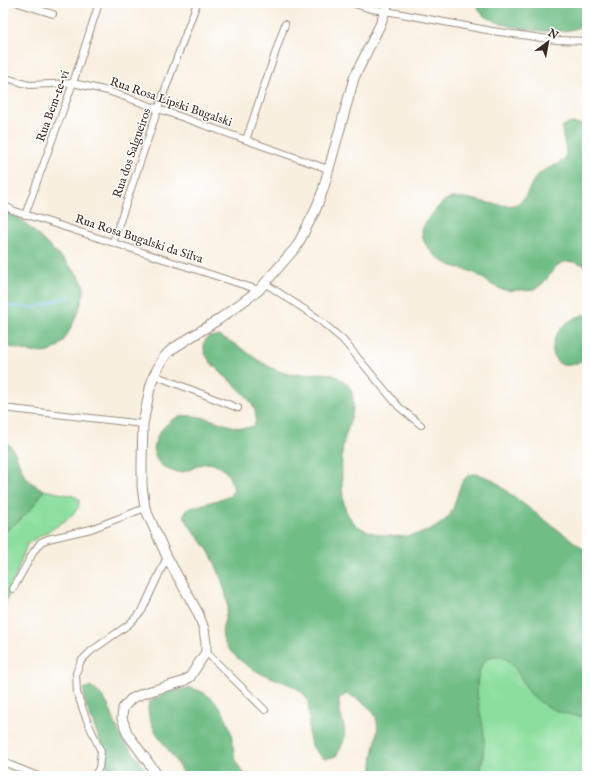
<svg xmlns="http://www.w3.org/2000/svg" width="590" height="779" font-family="'IM FELL English',serif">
  <rect width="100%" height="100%" fill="#fff"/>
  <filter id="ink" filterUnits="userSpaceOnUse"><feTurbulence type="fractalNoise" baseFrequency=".025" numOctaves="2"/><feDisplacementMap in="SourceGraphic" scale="8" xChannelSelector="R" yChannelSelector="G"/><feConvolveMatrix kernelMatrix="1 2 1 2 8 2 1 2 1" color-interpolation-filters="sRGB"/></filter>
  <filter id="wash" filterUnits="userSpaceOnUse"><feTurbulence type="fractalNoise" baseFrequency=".012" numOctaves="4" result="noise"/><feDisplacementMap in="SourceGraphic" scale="16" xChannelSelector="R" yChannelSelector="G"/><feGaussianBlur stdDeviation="0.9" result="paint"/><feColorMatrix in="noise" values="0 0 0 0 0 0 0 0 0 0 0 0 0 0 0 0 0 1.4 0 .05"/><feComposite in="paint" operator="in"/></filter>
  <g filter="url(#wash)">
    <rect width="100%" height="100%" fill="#f8efdf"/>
    <!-- green -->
    <g fill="#8bde9e" stroke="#63845e">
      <path d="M44 490 73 496 79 499C79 501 79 504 79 505 75 519 39 536 27 544L3 610V532C23 519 31 511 44 490Z"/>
      <path d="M499 655C502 657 507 659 510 662 521 672 523 688 535 698 547 708 566 712 581 717L587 715V776H479C480 770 482 764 483 758 484 734 468 678 485 660 489 656 494 656 499 655Z"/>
    </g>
    <!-- forest -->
    <g fill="#70bd85" stroke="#567452">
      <path d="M477 3H587V22C582 26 576 29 570 30 551 35 497 27 482 14 479 11 478 7 477 3Z"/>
      <path d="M571 123 587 125V266C548 250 556 282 532 290 529 291 523 290 520 290 515 290 509 291 505 290 492 288 484 277 473 272 466 269 460 269 453 266 441 262 429 252 424 241 422 236 421 230 424 226 426 220 438 207 443 202 457 189 493 209 514 205 527 202 529 183 538 175 545 168 556 166 564 160 569 149 561 137 562 126Z"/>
      <path d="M3 204 22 220 74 270C78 275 83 281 84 288 85 300 68 338 59 346 57 348 51 351 48 352 36 355 15 348 3 345Z"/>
      <path d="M587 314V357C545 388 538 324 587 314Z"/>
      <path d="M219 336C242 345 260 366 284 373 305 379 325 365 345 382 349 386 353 392 353 398 355 414 346 430 343 445 341 458 341 496 345 508 347 515 353 523 359 527 386 542 428 540 449 516 457 506 458 474 474 474 480 474 486 477 491 479 502 486 511 496 522 503 544 520 566 535 587 552V715C572 719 545 708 534 697 522 686 515 656 496 656 486 656 483 662 480 670 472 686 482 716 484 734 485 748 481 762 479 776H372C369 738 398 716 347 694L339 698C338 724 354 729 336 756L325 759C308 748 308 736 309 717 309 711 309 704 307 699 299 683 270 679 256 671 247 666 235 657 228 648 214 630 231 617 227 599 223 582 217 565 208 550 200 538 190 530 184 515L186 510C201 504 216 501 230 496L234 489C230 479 227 469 216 465 199 458 190 475 176 472 149 466 149 441 166 425 187 403 219 426 242 428 245 428 250 427 254 426 267 398 214 376 205 353 204 350 204 347 203 344L208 337Z"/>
      <path d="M3 439C19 452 15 459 24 474 28 482 37 486 44 490 31 511 23 519 3 532Z"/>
      <path d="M91 686 103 697 109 707 119 733 150 776H108C109 755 90 720 84 698V689Z"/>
      <path d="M190 688C212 692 226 711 231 733 233 743 233 753 237 763 239 768 243 772 246 776H184C180 768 176 761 171 754 161 739 144 721 149 702 162 694 175 690 190 688Z"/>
    </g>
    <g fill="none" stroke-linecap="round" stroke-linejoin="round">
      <!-- stream -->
      <path stroke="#7cbef1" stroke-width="2" d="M3 305 35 308 70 296"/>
    </g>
  </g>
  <g filter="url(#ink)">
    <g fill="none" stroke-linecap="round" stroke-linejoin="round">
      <!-- street casing -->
      <g stroke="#9a8c7e" stroke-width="8">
        <g id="street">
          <path d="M18 3 53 14"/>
          <path d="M351 3 371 9 386 11 492 31 556 40 587 41"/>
          <path d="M3 77 29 85 73 83 108 91 328 169"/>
          <path d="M246 140 285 24"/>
          <path d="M3 204 12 210 259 290"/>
          <path d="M25 215 73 83 99 3"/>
          <path d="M113 242 158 109 197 3"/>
          <path d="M266 284 316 317 343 340 399 407 421 425"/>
          <path d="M154 375 238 408"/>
          <path d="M3 408 143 424"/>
          <path d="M13 589 34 551 41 542 48 539 91 529 145 508"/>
          <path d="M206 652 265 710"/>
          <path d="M3 762 38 776"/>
          <path d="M94 776 99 768 101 752 86 718 77 693 76 673 81 661 91 651 128 625 142 611 167 557"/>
        </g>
      </g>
      <!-- secondary casing -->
      <g stroke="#9a8c7e" stroke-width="11">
        <path id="secondary" d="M158 776 127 733 122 718 123 708 131 699 144 693 182 682 190 677 206 652V643L204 629 198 613 167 557 145 508 142 486V461L143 424 150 388 154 375 164 357 172 349 218 320 259 290 297 246 315 211 323 190 354 78 380 25 388 3"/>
      </g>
      <!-- street -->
      <use href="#street" stroke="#fff" stroke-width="6"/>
      <!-- secondary -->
      <use href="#secondary" stroke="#fff" stroke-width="9"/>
    </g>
  </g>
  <g text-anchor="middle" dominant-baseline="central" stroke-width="3" stroke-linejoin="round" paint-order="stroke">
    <!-- street labels -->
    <g font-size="12" fill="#3b2a1e" stroke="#fff">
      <text transform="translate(171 102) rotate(19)">Rua Rosa Lipski Bugalski</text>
      <text transform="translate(53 106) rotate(-70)">Rua Bem-te-vi</text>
      <text transform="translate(132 153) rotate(-71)">Rua dos Salgueiros</text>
      <text transform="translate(139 239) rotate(18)">Rua Rosa Bugalski da Silva</text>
    </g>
  </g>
  <!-- margin -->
  <rect width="590" height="779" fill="none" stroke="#fff" stroke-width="16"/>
  <!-- north arrow -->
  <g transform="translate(548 42) rotate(32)" stroke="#ffffff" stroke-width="3" paint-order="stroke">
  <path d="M0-3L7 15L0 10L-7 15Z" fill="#3b2a1e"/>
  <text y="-6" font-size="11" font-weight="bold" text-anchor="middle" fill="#3b2a1e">N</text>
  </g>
</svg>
